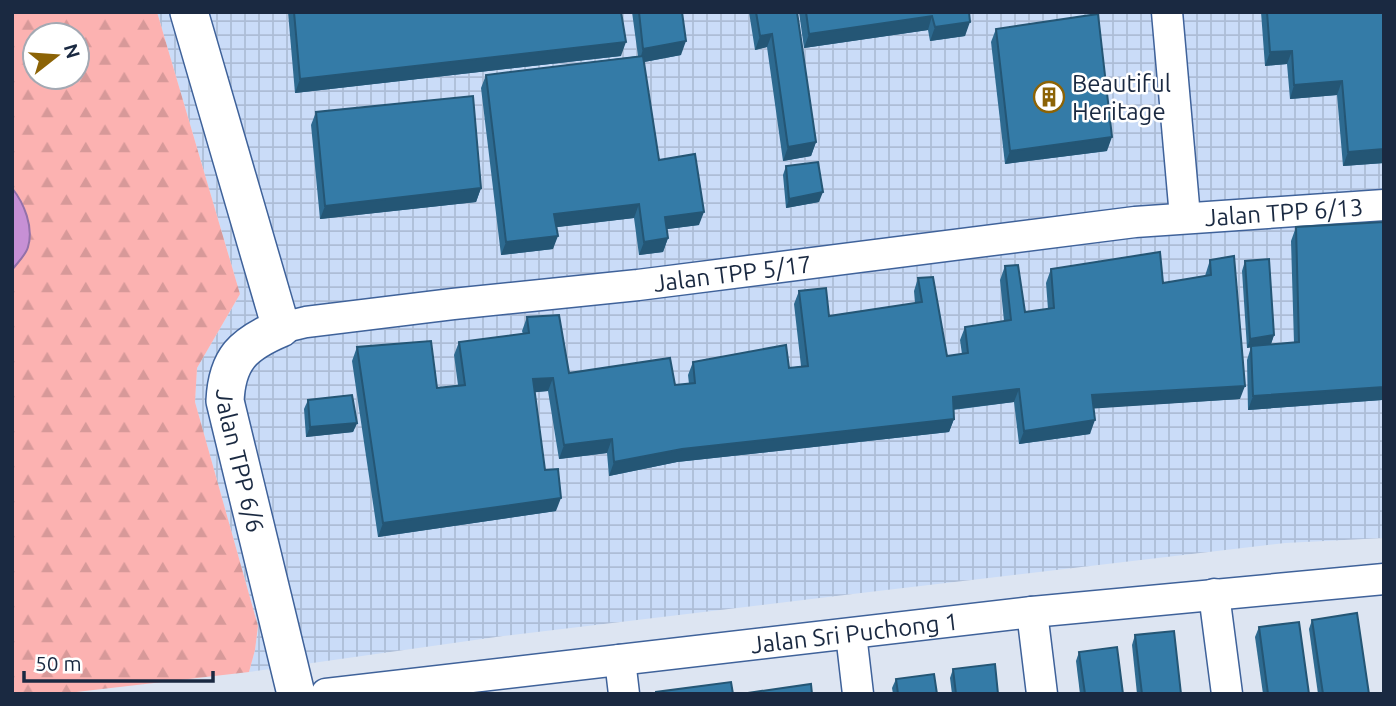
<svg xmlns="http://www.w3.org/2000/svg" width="1396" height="706" font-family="Ubuntu,sans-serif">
  <defs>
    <pattern id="industrial-grid" width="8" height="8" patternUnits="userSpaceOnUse" patternTransform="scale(1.75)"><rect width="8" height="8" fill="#cadcf8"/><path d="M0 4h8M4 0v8" fill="none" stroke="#adbdd6"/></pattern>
    <pattern id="forest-firs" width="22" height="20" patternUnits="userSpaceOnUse" patternTransform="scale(1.75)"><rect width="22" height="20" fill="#fcb2b1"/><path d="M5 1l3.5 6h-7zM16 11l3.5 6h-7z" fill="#d79999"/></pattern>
  </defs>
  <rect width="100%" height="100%" fill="#dde5f2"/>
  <!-- industrial -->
  <path fill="url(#industrial-grid)" d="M157 12H1384V538L1285 543 861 593 503 636 249 672 255 650 258 626 195 402 197 368 240 294Z"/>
  <!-- forest -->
  <path fill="url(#forest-firs)" fill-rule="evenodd" d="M12 12H157L240 294 197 368 195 402 258 626 255 650 249 672 59 694H12V270C17 263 26 255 28 246 34 227 24 203 12 188ZM35 35H77V77H35Z"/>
  <!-- water -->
  <path fill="#c790d5" stroke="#9371a9" stroke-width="2" d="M12 188C24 203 34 227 28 247 26 255 17 263 12 270Z"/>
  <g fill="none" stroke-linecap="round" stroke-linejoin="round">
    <!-- minor casing -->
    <g stroke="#3f629a" stroke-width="33">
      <g id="minor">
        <path d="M1167 12 1185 217"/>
        <path id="s1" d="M281 328 306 322 453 304 638 285 1135 222 1384 205"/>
        <path d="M1214 594 1227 694"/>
        <path d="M1032 612 1042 694"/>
        <path d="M851 634 858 694"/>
        <path d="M620 660 624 694"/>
        <path id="s2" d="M326 694 1032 612 1384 579"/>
      </g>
    </g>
    <!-- tertiary casing -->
    <g stroke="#3f629a" stroke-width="40">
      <g id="tertiary">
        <path id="s3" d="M189 12 281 328C243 344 227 359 225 401L296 694"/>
      </g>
    </g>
    <!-- minor -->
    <use href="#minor" stroke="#fff" stroke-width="30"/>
    <!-- tertiary -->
    <use href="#tertiary" stroke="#fff" stroke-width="37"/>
  </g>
  <!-- wall -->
  <g fill="#2d6a90">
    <path d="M288 12H621V56L295 93Z"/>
    <path d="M632 12H682L681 55 644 62 659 160 699 225 667 229 668 238 663 252 639 255 634 218 556 227 553 249 501 255 481 88 486 75 638 56Z"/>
    <path d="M749 12H797L816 142 811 156 783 161 767 47 755 50Z"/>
    <path d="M799 12H969L965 36 930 41 928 30 804 48Z"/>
    <path d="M1261 12H1384V163L1343 166 1337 95 1290 99 1287 64 1265 66Z"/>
    <path d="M996 29 1107 151 1005 164 991 42Z"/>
    <path d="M316 112 481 188 476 202 320 219 311 125Z"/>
    <path d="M786 166 819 202 786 208 783 175Z"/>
    <path d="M1296 227 1382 400 1248 410 1247 360 1251 347 1247 348 1242 271 1245 261 1274 335 1271 344 1294 343 1291 241Z"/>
    <path d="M1210 260 1240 399 1093 408 1090 434 1019 444 1014 402 953 410 954 419 949 432 677 462 609 476 607 453 559 459 548 391 534 392 545 470 556 511 378 537 352 361 357 347 437 388 458 385 454 355 459 342 523 334 522 331 527 317 569 373 675 385 689 384 688 375 693 362 789 368 801 366 794 304 799 291 829 316 915 303 914 291 918 278 947 356 962 354 960 340 965 327 1004 321 1000 280 1005 266 1025 312 1048 309 1046 283 1051 269 1163 283 1205 276Z"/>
    <path d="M308 400 357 423 353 432 306 437 304 409Z"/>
    <path d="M1312 620 1369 694H1318L1309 629Z"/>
    <path d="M1259 627 1309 694H1263L1255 637Z"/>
    <path d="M1135 635 1181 694H1137L1132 645Z"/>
    <path d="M1079 652 1123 694H1080L1076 661Z"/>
    <path d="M953 669 998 694H952L950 678Z"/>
    <path d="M896 679 937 694H893L892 688Z"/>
  </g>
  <!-- shaded-wall -->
  <g fill="#245675">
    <path d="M932 16 928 30 804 48 809 34Z"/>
    <path d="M970 22 965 36 930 41 935 27Z"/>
    <path d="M772 34 767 47 755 50 760 36Z"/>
    <path d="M686 41 681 55 639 63 643 49Z"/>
    <path d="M626 42 621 56 295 93 300 79Z"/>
    <path d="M1292 51 1287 64 1265 66 1270 52Z"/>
    <path d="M1342 81 1337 95 1290 99 1294 85Z"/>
    <path d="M1112 137 1107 151 1005 164 1010 151Z"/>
    <path d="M816 142 811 156 783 161 788 147Z"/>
    <path d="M1384 149V163L1343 166 1348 152Z"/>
    <path d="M481 188 476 202 320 219 325 206Z"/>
    <path d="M823 192 819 202 786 208 789 199Z"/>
    <path d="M639 204 634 218 550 228 554 214Z"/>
    <path d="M704 212 699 225 660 230 665 217Z"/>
    <path d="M558 236 553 249 501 255 506 242Z"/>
    <path d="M668 238 663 252 639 255 644 242Z"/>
    <path d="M1274 335 1271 344 1247 348 1250 339Z"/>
    <path d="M553 378 548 391 528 393 533 379Z"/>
    <path d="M1245 386 1240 399 1087 409 1092 395Z"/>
    <path d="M1384 387V395L1382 400 1248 410 1253 396Z"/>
    <path d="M1019 389 1014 402 948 410 953 397Z"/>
    <path d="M954 419 949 432 677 462 609 476 614 462 682 449Z"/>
    <path d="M1095 420 1090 434 1019 444 1024 431Z"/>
    <path d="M357 423 353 432 306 437 310 427Z"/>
    <path d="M612 439 607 453 559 459 564 445Z"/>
    <path d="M561 498 556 511 378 537 383 523Z"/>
  </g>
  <!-- building -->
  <g fill="#347ba7" stroke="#245675" stroke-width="2">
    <path d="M294 12H621L626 42 300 79Z"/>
    <path d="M639 12H682L686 41 643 49Z"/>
    <path d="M756 12H797L816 142 788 147 772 34 760 36Z"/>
    <path d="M806 12H969L970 22 935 27 932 16 809 34Z"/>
    <path d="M1267 12H1384V149L1348 152 1342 81 1294 85 1292 51 1270 52Z"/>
    <path d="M1098 14 1112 137 1010 151 996 29Z"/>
    <path d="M643 56 659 160 695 154 704 212 665 217 668 238 644 242 639 204 554 214 558 236 506 242 486 75Z"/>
    <path d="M473 96 481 188 325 206 316 112Z"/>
    <path d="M818 162 823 192 789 199 786 166Z"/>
    <path d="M1384 222V387L1253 396 1251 346 1299 342 1296 227Z"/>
    <path d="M1160 252 1163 283 1211 275 1210 260 1234 256 1245 386 1092 395 1095 420 1024 431 1019 389 953 397 954 419 682 449 614 462 612 439 564 445 553 378 533 379 545 470 558 469 561 498 383 523 357 347 431 341 437 388 465 385 459 342 529 333 527 317 559 315 569 373 670 358 675 385 695 383 693 362 786 345 789 368 808 366 799 291 826 288 829 316 922 302 918 278 933 277 947 356 968 353 965 327 1011 320 1005 266 1018 265 1025 312 1054 308 1051 269Z"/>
    <path d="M1269 259 1274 335 1250 339 1245 261Z"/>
    <path d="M352 395 357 423 310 427 308 400Z"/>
    <path d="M1357 613 1369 694H1323L1312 620Z"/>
    <path d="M1299 622 1309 694H1268L1259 627Z"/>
    <path d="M1174 631 1181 694H1142L1135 635Z"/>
    <path d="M1117 647 1123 694H1085L1079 652Z"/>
    <path d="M995 664 998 694H956L953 669Z"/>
    <path d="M934 674 937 694H898L896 679Z"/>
    <path d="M731 682 733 694H656V692Z"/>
    <path d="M811 684 812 694H747V693Z"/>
  </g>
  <!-- icons -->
  <defs>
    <g id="building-ring" transform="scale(1.575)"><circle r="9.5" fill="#fff" stroke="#8c6306" stroke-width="1.5"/><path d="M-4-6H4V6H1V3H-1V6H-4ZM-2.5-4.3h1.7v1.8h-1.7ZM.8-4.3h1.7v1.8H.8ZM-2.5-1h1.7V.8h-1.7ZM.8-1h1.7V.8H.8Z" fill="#8c6306"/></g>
  </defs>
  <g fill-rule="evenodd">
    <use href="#building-ring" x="1049" y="97"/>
  </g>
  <g text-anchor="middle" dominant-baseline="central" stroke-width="5" stroke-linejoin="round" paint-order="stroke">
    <!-- poi labels -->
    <g font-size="24" fill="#1a2941" stroke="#fff" text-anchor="start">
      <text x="1072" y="83">Beautiful<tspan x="1072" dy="28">Heritage</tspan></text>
    </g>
    <!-- street labels -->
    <g font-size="24" fill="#1a2941" stroke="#fff">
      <text stroke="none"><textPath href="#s1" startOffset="1010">Jalan TPP 6/13</textPath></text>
      <text stroke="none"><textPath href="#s1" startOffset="455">Jalan TPP 5/17</textPath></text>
      <text stroke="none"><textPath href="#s3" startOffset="490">Jalan TPP 6/6</textPath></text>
      <text stroke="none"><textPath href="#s2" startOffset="532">Jalan Sri Puchong 1</textPath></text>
    </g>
  </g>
  <!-- border -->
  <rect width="1396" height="706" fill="none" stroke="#1a2941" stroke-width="28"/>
  <!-- north arrow -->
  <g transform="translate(56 56) rotate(73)"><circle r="33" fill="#ffffff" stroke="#a3a9b3" stroke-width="2"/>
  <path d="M0-5L12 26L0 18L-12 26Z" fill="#8c6306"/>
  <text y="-10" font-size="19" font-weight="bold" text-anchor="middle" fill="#1a2941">N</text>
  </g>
  <!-- scale -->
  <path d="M24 671v10h189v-10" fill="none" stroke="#1a2941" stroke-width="3.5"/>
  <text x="35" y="671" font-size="21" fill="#1a2941" stroke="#ffffff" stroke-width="5" paint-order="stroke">50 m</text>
</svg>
